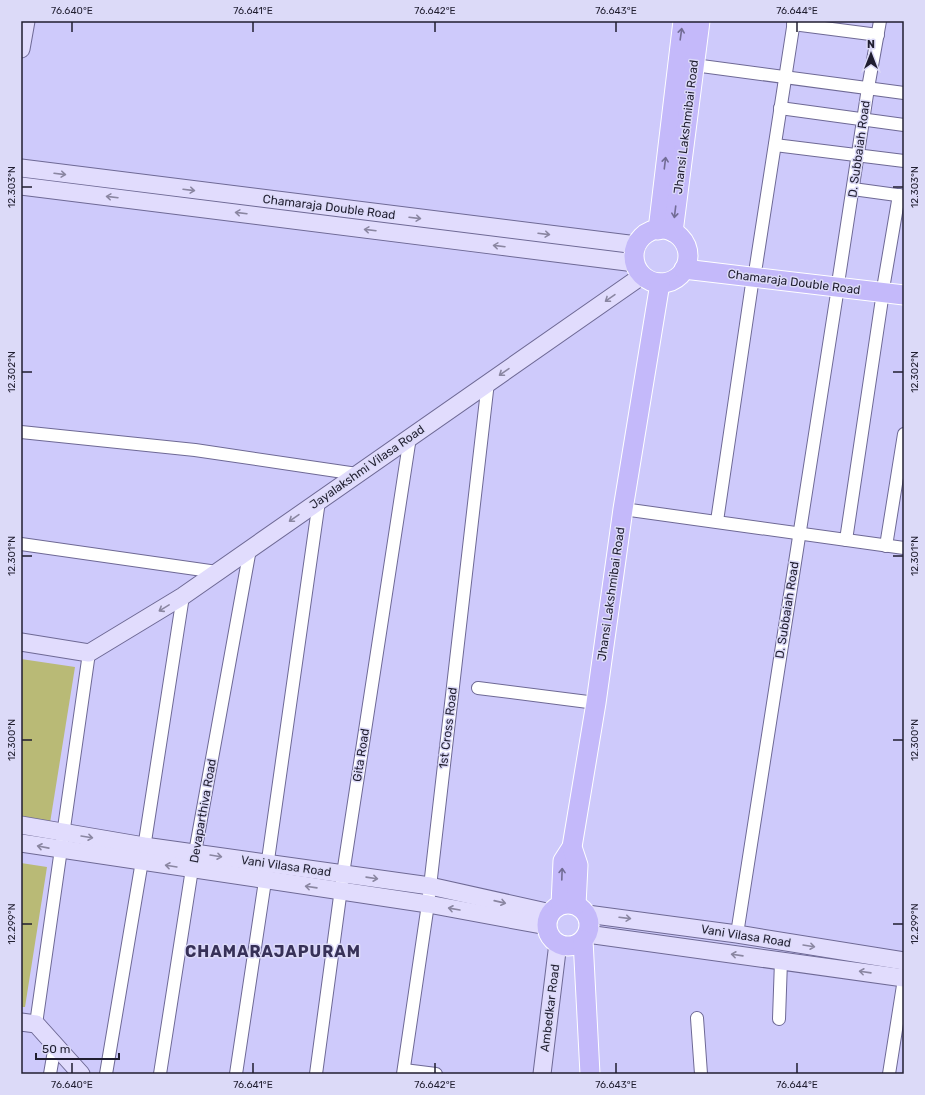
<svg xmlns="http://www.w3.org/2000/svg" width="925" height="1095" font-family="Rubik,sans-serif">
  <rect width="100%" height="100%" fill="#cecafb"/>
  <!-- green -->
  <g fill="#b9ba76">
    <path d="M21 659 75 667 50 823 21 819Z"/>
    <path d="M21 863 47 867 25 1007H21Z"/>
  </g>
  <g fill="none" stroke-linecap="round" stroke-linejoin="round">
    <!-- street casing -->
    <g stroke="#6e6995" stroke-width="14">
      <g id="street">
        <path d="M793 24 878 35"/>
        <path d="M694 65 904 93"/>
        <path d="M780 108 904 125"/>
        <path d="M775 145 904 161"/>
        <path d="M853 189 904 196"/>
        <path d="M756 266 794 21"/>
        <path d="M839 277 868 88 880 21"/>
        <path d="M884 283 899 195"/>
        <path d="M21 432 195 450 357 474"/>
        <path d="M623 509 904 548"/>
        <path d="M717 521 753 277"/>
        <path d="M846 540 883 292"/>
        <path d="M21 544 217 572"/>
        <path d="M886 546 904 434"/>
        <path d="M478 688 596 703"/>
        <path d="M737 934 838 287"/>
        <path d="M697 1018 701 1074"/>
        <path d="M779 1019 781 961"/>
        <path d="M36 1024 89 653"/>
        <path d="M404 1070 436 1074"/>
        <path d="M50 1074 55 1045"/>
        <path d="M106 1074 142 861 183 596"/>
        <path d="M160 1074 192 869 250 549"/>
        <path d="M236 1074 265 881 319 501"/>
        <path d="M316 1074 343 874 410 437"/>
        <path d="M403 1074 428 904 488 382"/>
        <path d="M889 1074 904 979"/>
      </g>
    </g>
    <!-- secondary casing -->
    <g stroke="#6e6995" stroke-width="19">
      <g id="secondary">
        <path d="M21 49 26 21"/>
        <path d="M21 168 637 245"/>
        <path d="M21 186 635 263"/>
        <path d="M21 642 89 653 183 596 643 275"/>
        <path d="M21 825 144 846 430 886 551 913"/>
        <path d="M21 843 428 904 547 926"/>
        <path d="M587 914 737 934 904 961"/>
        <path d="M587 934 904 978"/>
        <path d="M21 1022 36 1024 81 1074"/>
        <path d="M542 1074 558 943"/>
      </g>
    </g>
    <!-- primary casing -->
    <g stroke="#fff" stroke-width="21">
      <g id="primary">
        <circle cx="661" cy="256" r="27"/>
        <path d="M658 230 683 21"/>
        <path d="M673 232 700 21"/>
        <path d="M684 269 904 295"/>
        <circle cx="568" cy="925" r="21"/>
        <path d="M561 905 563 861 572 847"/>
        <path d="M576 905 578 865 572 847 596 703 623 509 660 283"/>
        <path d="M583 940 590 1074"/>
      </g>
    </g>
    <!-- street -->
    <use href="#street" stroke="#fff" stroke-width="12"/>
    <!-- secondary -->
    <use href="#secondary" stroke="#e1dcfd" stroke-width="17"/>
    <!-- primary -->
    <use href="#primary" stroke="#c4b9fa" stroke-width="19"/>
  </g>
  <!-- one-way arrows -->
  <defs><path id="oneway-shaft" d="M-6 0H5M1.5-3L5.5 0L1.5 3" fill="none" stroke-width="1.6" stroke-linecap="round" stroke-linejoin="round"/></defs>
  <g stroke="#726c95">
    <use href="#oneway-shaft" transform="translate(681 34) rotate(-82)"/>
    <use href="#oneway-shaft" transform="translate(665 163) rotate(-83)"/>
    <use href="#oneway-shaft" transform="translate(675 212) rotate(97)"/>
    <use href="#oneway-shaft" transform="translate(562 874) rotate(-88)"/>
  </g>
  <g stroke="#8a86a1">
    <use href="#oneway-shaft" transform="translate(60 174) rotate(7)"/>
    <use href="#oneway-shaft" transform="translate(189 190) rotate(7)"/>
    <use href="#oneway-shaft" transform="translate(112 197) rotate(-173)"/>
    <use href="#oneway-shaft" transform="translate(241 213) rotate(-173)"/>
    <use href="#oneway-shaft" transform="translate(415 218) rotate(7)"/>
    <use href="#oneway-shaft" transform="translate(370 230) rotate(-173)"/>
    <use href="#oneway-shaft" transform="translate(544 234) rotate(7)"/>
    <use href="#oneway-shaft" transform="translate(499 246) rotate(-173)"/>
    <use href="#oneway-shaft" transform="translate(610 298) rotate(145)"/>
    <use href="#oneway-shaft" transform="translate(504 372) rotate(145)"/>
    <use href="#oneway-shaft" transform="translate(294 518) rotate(145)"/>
    <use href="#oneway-shaft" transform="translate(164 608) rotate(149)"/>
    <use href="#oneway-shaft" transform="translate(87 837) rotate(9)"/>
    <use href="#oneway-shaft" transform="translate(43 847) rotate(-169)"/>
    <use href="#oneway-shaft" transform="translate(216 856) rotate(9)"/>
    <use href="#oneway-shaft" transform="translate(171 866) rotate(-171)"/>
    <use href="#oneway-shaft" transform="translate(372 878) rotate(8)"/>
    <use href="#oneway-shaft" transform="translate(311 887) rotate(-172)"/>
    <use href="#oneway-shaft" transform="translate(500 902) rotate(13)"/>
    <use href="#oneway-shaft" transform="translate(454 909) rotate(-170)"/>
    <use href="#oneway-shaft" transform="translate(625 918) rotate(7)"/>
    <use href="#oneway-shaft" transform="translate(809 946) rotate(9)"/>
    <use href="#oneway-shaft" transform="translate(737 955) rotate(-172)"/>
    <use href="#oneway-shaft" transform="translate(865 972) rotate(-172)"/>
  </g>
  <!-- ticks -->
  <path fill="none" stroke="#201e30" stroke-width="1.5" d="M72 22V32M253 22V32M435 22V32M616 22V32M797 22V32M22 187H32M893 187H903M22 372H32M893 372H903M22 556H32M893 556H903M22 740H32M893 740H903M22 924H32M893 924H903M72 1063V1073M253 1063V1073M435 1063V1073M616 1063V1073M797 1063V1073"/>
  <g text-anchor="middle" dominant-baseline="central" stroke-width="3" stroke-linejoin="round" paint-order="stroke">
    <!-- street labels -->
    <g font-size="12" fill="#201e30" stroke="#dcdaf8">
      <text transform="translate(686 127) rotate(-83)">Jhansi Lakshmibai Road</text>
      <text transform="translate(859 149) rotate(-82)">D. Subbaiah Road</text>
      <text transform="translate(329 207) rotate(7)">Chamaraja Double Road</text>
      <text transform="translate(794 282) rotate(7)">Chamaraja Double Road</text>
      <text transform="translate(367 467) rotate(-35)">Jayalakshmi Vilasa Road</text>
      <text transform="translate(611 594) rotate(-82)">Jhansi Lakshmibai Road</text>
      <text transform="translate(787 610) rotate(-81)">D. Subbaiah Road</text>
      <text transform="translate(448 728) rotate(-83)">1st Cross Road</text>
      <text transform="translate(361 755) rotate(-81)">Gita Road</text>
      <text transform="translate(203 811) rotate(-80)">Devaparthiva Road</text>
      <text transform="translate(286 866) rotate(8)">Vani Vilasa Road</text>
      <text transform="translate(746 936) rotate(9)">Vani Vilasa Road</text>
      <text transform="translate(550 1008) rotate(-83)">Ambedkar Road</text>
    </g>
    <!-- district labels -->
    <g font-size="16" font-weight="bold" letter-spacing="1" fill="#373158" stroke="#dcdaf8">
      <text x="273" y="951">CHAMARAJAPURAM</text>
    </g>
  </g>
  <!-- border -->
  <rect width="925" height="1095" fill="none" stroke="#dcdaf8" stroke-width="44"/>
  <!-- north arrow -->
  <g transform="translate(871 54)" stroke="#dcdaf8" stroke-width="3" paint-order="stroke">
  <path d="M0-3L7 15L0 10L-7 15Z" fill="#201e30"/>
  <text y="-6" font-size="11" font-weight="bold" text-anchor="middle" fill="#201e30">N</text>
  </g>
  <!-- scale -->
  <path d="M36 1053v6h83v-6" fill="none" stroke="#201e30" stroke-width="2"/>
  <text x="42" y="1053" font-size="12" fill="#201e30" stroke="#dcdaf8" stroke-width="3" paint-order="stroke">50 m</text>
  <rect x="22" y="22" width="881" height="1051" fill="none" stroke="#201e30" stroke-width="1.5"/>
  <g font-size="10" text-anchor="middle" fill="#201e30">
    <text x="72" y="14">76.640°E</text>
    <text x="253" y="14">76.641°E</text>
    <text x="435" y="14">76.642°E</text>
    <text x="616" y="14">76.643°E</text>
    <text x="797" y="14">76.644°E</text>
    <text transform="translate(11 187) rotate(-90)" y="4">12.303°N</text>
    <text transform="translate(914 187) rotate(-90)" y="4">12.303°N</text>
    <text transform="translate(11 372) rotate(-90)" y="4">12.302°N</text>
    <text transform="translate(914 372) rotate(-90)" y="4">12.302°N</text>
    <text transform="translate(11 556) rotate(-90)" y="4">12.301°N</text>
    <text transform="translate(914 556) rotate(-90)" y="4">12.301°N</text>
    <text transform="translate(11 740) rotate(-90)" y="4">12.300°N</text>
    <text transform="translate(914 740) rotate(-90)" y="4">12.300°N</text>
    <text transform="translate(11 924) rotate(-90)" y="4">12.299°N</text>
    <text transform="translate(914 924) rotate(-90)" y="4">12.299°N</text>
    <text x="72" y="1088">76.640°E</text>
    <text x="253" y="1088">76.641°E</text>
    <text x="435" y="1088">76.642°E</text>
    <text x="616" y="1088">76.643°E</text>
    <text x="797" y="1088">76.644°E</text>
  </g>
</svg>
